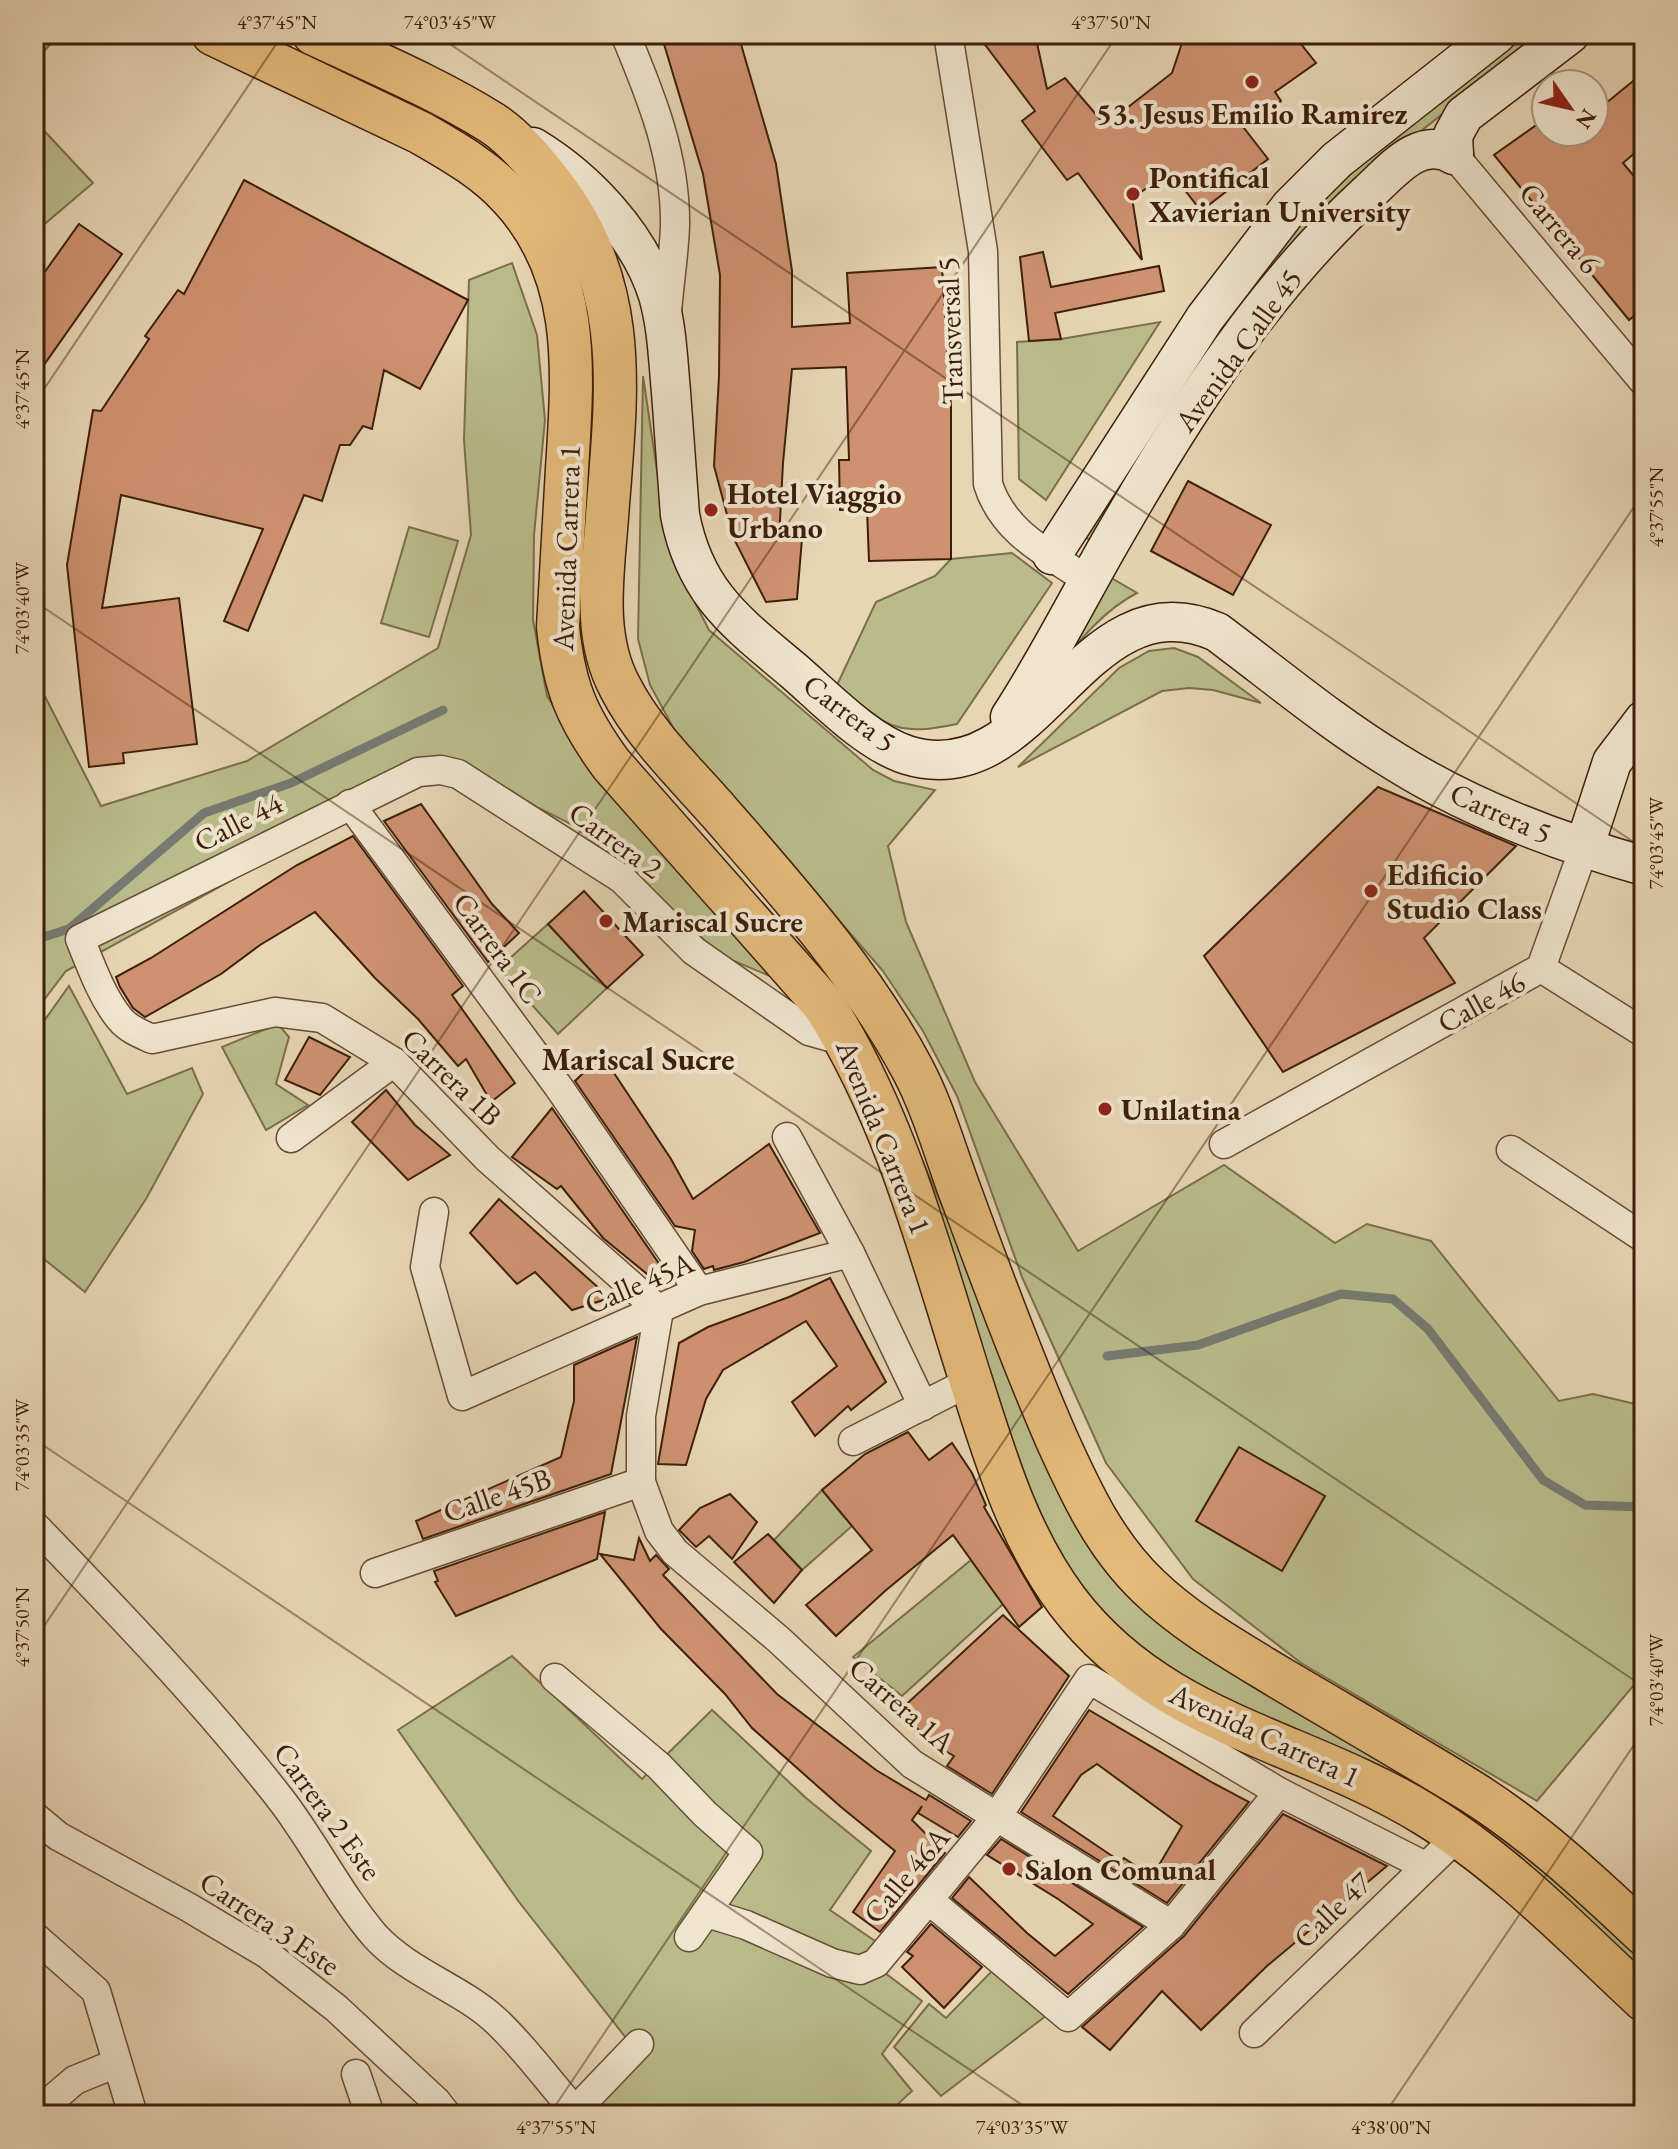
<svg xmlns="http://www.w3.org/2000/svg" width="1678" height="2149" font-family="'EB Garamond',serif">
  <rect width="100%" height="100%" fill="#e7d5b4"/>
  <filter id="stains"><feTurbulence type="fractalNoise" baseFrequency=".0025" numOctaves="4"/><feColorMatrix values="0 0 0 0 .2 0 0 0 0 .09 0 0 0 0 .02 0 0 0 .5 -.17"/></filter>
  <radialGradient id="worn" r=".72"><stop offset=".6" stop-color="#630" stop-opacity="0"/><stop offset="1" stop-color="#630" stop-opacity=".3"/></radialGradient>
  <!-- green -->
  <g fill="#b9bc8a" stroke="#7b6e4a" stroke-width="2">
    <path d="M34 34H59L34 63Z"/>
    <path d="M1525 34H1544L1379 164 1093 542 1083 536 1200 351 1304 217 1371 155Z"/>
    <path d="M34 120 93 183 34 233Z"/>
    <path d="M512 263 537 335 545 420 534 535 533 620 547 696 605 787 770 976 724 957 676 916 628 869 571 824 447 762 66 971 34 1013V675L101 806 247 761 438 648 471 535 464 440 469 280Z"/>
    <path d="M1160 322 1046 500 1019 479 1017 342 1061 339Z"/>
    <path d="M643 376 665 525 686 585 709 630 873 770 894 781 935 790 888 846 906 922 975 1082 1078 1251 1224 1165 1335 1243 1367 1224 1431 1241 1559 1401 1593 1394 1644 1406V1673L1537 1801 1301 1663 1193 1579 1106 1463 1022 1277 957 1096 923 1031 883 971 676 733 650 685 638 639Z"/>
    <path d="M409 527 458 541 429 637 381 623Z"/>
    <path d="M1012 553 1052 583 957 724C891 738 886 724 837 685L876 602 935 576 951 559Z"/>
    <path d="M1108 576 1137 593C1098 613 1071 652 1044 684Z"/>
    <path d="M1174 648 1198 657 1261 703 1213 690 1189 688 1162 691 1018 767 1119 668 1149 651Z"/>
    <path d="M548 924 607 988 558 1034 499 968Z"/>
    <path d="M69 986 127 1094 192 1068 203 1094 146 1199 85 1292 34 1251V1035Z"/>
    <path d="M278 1024 289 1037 276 1084 308 1105 266 1130 222 1047Z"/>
    <path d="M914 1141 1005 1352 1083 1520 1447 1786 1644 1949V1975L1115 1636 1070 1583 1021 1484Z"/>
    <path d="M822 1490 852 1526 802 1570 774 1540Z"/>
    <path d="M971 1560 1003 1604 902 1696 853 1657Z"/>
    <path d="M512 1656 642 1779 712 1710 806 1798 871 1851 830 1910 875 1941 864 1957 922 2001 882 2054 912 2091 886 2115H584L641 2057 519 1902 398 1730Z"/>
    <path d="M992 1971 1047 2015 941 2096 894 2047 929 2004 946 2018Z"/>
  </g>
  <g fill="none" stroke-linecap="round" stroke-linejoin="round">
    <!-- stream -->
    <g stroke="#767a73" stroke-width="9">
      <path d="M34 940 69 929 204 813 291 783 443 710"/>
      <path d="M1107 1356 1198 1345 1341 1294 1393 1299 1428 1329 1543 1480 1585 1505 1644 1507"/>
    </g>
  </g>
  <!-- building -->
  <g fill="#cf9271" stroke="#3d1f09" stroke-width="2" fill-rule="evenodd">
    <path d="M661 34H738L776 164 792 271V327L850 323 847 273 942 267 951 407V559L869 561 867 509 840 510 839 460H849L846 367 792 369 783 463 779 539 802 538 797 599 766 602 733 537 714 466 719 376 720 275 703 174Z"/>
    <path d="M977 34H1035L1047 89 1065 78 1105 125 1172 73 1185 34H1293L1316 63 1275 92 1281 101 1244 128 1268 159 1201 211 1171 172 1132 198 1142 260 1078 173 1067 180 1022 121 1035 111Z"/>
    <path d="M1644 72V145L1623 163 1644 188V308L1629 320 1494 155 1546 118V132H1594V113Z"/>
    <path d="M244 180 468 300 420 389 384 370 372 429 363 426 350 445H340L322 501 304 495 248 631 224 621 263 529 121 495 102 608 179 598 197 744 123 753 124 763 89 767 67 565 93 410 101 411 149 339 145 336 178 290 184 294Z"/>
    <path d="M79 224 122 254 34 379V287Z"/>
    <path d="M1043 252 1051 287 1159 266 1164 291 1055 313 1061 339 1029 341 1020 257Z"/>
    <path d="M1188 481 1271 525 1233 595 1151 551Z"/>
    <path d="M1378 787 1516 846 1424 938 1455 983 1283 1072 1204 956Z"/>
    <path d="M421 804 492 904 519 933 488 962 384 821Z"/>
    <path d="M353 836 463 986 452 995 515 1083 491 1102 466 1059 458 1066 418 1019 375 978 315 912 260 945 221 974 145 1017 133 1008 120 987 116 977 151 958 297 865Z"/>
    <path d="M584 891 643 955 607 988 548 924Z"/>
    <path d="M309 1037 350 1057 320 1095 285 1080Z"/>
    <path d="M602 1055 671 1159 693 1199 769 1144 820 1233 744 1262 714 1270 713 1266 704 1269 692 1251 695 1230 675 1226 575 1081Z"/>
    <path d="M386 1090 415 1125 450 1155 408 1180 352 1122Z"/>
    <path d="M552 1108 662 1268 658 1283 603 1238 561 1186 557 1189 512 1157Z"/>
    <path d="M499 1199 610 1298 572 1310 535 1272 517 1284 470 1233Z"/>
    <path d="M830 1278 886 1382 851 1410 848 1406 815 1436 792 1402 837 1366 806 1321 723 1370 706 1399 686 1465 658 1464 679 1343 708 1327 789 1297Z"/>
    <path d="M637 1337 611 1474 423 1539 416 1521 561 1457 574 1401V1365Z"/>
    <path d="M908 1432 929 1460 952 1443 972 1473 986 1505 984 1507 1042 1607 1019 1627 953 1535 885 1591 836 1636 806 1605 872 1550 822 1490 865 1454Z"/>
    <path d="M1239 1447 1325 1496 1282 1571 1196 1521Z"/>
    <path d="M730 1494 757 1522 732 1559 709 1536 696 1547 679 1530 700 1508Z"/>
    <path d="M605 1512 597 1559 456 1616 435 1582 438 1581 434 1571Z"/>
    <path d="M768 1534 802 1570 774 1603 734 1562Z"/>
    <path d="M639 1538 650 1561 656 1555 669 1569 663 1575 777 1694 876 1770 926 1800 929 1795 971 1821 958 1837 918 1813 922 1806 912 1820 945 1853 880 1932 853 1912 895 1851 841 1807 752 1728 725 1694 661 1629 600 1554 634 1560Z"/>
    <path d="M1003 1615 1069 1676 992 1794 947 1766 954 1756 940 1748 898 1712Z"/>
    <path d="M1089 1710 1213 1783 1249 1802 1167 1903 1021 1812ZM1097 1764 1182 1826 1152 1877 1124 1858 1121 1862 1053 1816 1081 1775Z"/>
    <path d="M1283 1814 1387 1866 1267 1966 1201 2030 1162 1991 1110 2050 1082 2027 1184 1936Z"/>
    <path d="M1001 1839 1143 1927 1068 1994 952 1898 969 1877 1027 1933 1055 1956 1093 1924 1058 1899 987 1855Z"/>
    <path d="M931 1924 982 1967 944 2008 902 1967 913 1956 907 1952Z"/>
  </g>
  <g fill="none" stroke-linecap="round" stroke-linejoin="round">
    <!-- street casing -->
    <g stroke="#684c34" stroke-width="31">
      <g id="street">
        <path d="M625 34C651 96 676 157 675 226 674 255 669 284 667 313"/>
        <path d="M948 34 983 251 988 484C1004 534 1048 553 1089 581"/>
        <path d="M1454 155 1644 382"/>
        <path d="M350 804 558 1086 699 1291"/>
        <path d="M1541 968 1644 1033"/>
        <path d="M848 1042 809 1031 694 951 622 879 458 774 441 770 418 772 80 939C91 966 102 997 120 1019 128 1029 141 1034 152 1039L275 1012 322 1018 394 1062 488 1159 659 1310 641 1416V1482L659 1531 675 1552 778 1639 912 1764 1171 1925"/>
        <path d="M787 1137 850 1253 923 1406"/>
        <path d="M291 1138 394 1062"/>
        <path d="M1224 1144 1541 968 1584 848"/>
        <path d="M1511 1150 1644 1238"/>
        <path d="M434 1212 425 1267 462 1396 699 1291 850 1253"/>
        <path d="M853 1441 971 1381"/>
        <path d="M34 1525C120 1614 206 1703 282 1801 314 1843 340 1895 375 1936 408 1972 458 1987 494 2019 524 2046 548 2081 575 2111L585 2115"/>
        <path d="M375 1573 641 1482"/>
        <path d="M555 1678 659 1766 705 1814 748 1852 689 1937"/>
        <path d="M34 1816 58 1836 188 1907 267 1954 336 2008 436 2101 447 2115"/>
        <path d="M930 1901 1068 2017 1171 1925 1279 1792"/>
        <path d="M707 1913 746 1925 832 1963 860 1970 876 1963 996 1818 1089 1679 1279 1792 1425 1866"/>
        <path d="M34 1936 96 1991 133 2115"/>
        <path d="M1254 2033 1458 1836"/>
        <path d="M356 2074 370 2115"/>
        <path d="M34 2115 75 2080 117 2063"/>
        <path d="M571 2115 639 2044"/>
      </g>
    </g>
    <!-- secondary casing -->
    <g stroke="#3d1f09" stroke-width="41">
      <g id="secondary">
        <path d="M533 147C586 179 639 235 658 295 667 327 668 359 671 392 674 433 677 474 680 515 695 594 737 623 795 672 826 699 867 742 907 755 1039 796 1081 573 1217 632 1276 676 1333 724 1396 762 1471 809 1559 842 1644 866"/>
        <path d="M1454 155 1453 135 1464 115 1570 34"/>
        <path d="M1052 555 1205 318 1290 207 1337 160 1497 34"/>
        <path d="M1010 717C1051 654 1084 586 1122 522 1190 404 1268 284 1369 192 1393 170 1420 135 1454 155"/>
        <path d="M1584 848 1612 762 1644 720"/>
      </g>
    </g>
    <!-- primary casing -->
    <g stroke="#3d1f09" stroke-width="45">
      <g id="primary">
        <path d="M213 34 421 133C452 151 486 170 510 197 582 274 573 372 567 469 564 522 561 574 558 627 564 686 576 716 611 764L824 1005C896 1118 930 1251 970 1378 995 1456 1017 1534 1067 1601 1161 1725 1303 1739 1426 1815 1506 1864 1575 1936 1644 2000"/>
        <path d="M314 34C374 62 436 88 492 123 515 138 535 162 552 184 633 288 616 395 607 517 603 573 592 635 620 687 644 734 685 773 720 813 791 895 862 974 913 1070 934 1110 946 1155 962 1197 992 1279 1022 1360 1057 1440 1081 1493 1105 1545 1148 1586 1186 1623 1234 1650 1280 1678 1344 1716 1409 1753 1472 1792 1534 1831 1591 1884 1644 1934"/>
      </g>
    </g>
    <!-- street -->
    <use href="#street" stroke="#efe4ce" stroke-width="28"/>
    <!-- secondary -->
    <use href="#secondary" stroke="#efe4ce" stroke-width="38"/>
    <!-- primary -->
    <use href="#primary" stroke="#e4ba7a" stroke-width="42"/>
  </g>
  <!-- ticks -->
  <path fill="none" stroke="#3d1f09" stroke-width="2" stroke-opacity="0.45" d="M435 34 1644 849M34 404 283 34M34 601 1644 1687M34 1439 1037 2115M34 1641 1118 34M549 2115 1644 492M1384 2115 1644 1730"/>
  <!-- markers -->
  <g fill="#8f2418" stroke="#efe4ce" stroke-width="3">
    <circle cx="1252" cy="82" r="8"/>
    <circle cx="1133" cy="194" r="8"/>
    <circle cx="711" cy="510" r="8"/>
    <circle cx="1371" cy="891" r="8"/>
    <circle cx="606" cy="921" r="8"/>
    <circle cx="1105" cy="1109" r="8"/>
    <circle cx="1009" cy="1869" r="8"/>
  </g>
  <g text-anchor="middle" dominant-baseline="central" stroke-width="8" stroke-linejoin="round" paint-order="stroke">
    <!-- poi labels -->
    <g font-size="30" font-weight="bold" fill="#3d1f09" stroke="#efe4ce" text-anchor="start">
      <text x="1252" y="113" text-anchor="middle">53. Jesus Emilio Ramirez</text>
      <text x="1149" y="177">Pontifical<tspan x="1149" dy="34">Xavierian University</tspan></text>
      <text x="727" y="493">Hotel Viaggio<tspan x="727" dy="34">Urbano</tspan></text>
      <text x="1387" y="874">Edificio<tspan x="1387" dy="34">Studio Class</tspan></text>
      <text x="622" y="921">Mariscal Sucre</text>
      <text x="1121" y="1109">Unilatina</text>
      <text x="1025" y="1869">Salon Comunal</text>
    </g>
    <!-- street labels -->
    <g font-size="30" fill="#3d1f09" stroke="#efe4ce">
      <text transform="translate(1560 228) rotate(50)">Carrera 6</text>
      <text transform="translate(950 331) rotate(-92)">Transversal 5</text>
      <text transform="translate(1238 350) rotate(-54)">Avenida Calle 45</text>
      <text transform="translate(566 548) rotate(-88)">Avenida Carrera 1</text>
      <text transform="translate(850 713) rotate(37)">Carrera 5</text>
      <text transform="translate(1501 813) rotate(24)">Carrera 5</text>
      <text transform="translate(238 822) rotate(-27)">Calle 44</text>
      <text transform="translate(616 840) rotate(36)">Carrera 2</text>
      <text transform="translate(498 948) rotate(54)">Carrera 1C</text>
      <text transform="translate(1481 1002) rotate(-29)">Calle 46</text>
      <text transform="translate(452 1077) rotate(44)">Carrera 1B</text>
      <text transform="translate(884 1137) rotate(68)">Avenida Carrera 1</text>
      <text transform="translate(639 1283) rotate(-23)">Calle 45A</text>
      <text transform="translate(497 1495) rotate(-19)">Calle 45B</text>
      <text transform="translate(902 1705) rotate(41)">Carrera 1A</text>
      <text transform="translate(1265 1735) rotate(25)">Avenida Carrera 1</text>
      <text transform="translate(328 1811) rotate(54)">Carrera 2 Este</text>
      <text transform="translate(906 1875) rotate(-50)">Calle 46A</text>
      <text transform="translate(1332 1910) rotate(-44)">Calle 47</text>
      <text transform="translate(270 1923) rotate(34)">Carrera 3 Este</text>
    </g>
    <!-- neighbourhood labels -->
    <g font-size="32" font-weight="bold" fill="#3d1f09" stroke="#efe4ce">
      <text x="638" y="1059">Mariscal Sucre</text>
    </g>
  </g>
  <!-- margin -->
  <rect width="1678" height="2149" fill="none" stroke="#e7d5b4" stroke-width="88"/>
  <!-- north arrow -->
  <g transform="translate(1570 108) rotate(124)"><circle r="38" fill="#efe4ce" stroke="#a8957f" stroke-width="2"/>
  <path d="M0-6L14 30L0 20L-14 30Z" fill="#8f2418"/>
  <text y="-12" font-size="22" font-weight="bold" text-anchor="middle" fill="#3d1f09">N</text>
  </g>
  <rect x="44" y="44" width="1590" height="2061" fill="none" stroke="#3d1f09" stroke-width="3"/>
  <g font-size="20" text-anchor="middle" fill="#3d1f09">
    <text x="277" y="29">4°37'45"N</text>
    <text x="450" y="29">74°03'45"W</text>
    <text x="1111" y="29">4°37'50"N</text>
    <text transform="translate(22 389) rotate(-90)" y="7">4°37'45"N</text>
    <text transform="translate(1656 507) rotate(-90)" y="7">4°37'55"N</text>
    <text transform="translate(22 608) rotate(-90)" y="7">74°03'40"W</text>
    <text transform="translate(1656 843) rotate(-90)" y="7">74°03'45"W</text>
    <text transform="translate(22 1445) rotate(-90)" y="7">74°03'35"W</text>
    <text transform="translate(22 1627) rotate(-90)" y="7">4°37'50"N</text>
    <text transform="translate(1656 1680) rotate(-90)" y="7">74°03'40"W</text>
    <text x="556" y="2134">4°37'55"N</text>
    <text x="1022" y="2134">74°03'35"W</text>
    <text x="1391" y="2134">4°38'00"N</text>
  </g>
  <rect width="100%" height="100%" filter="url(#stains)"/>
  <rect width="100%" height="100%" fill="url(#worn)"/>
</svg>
